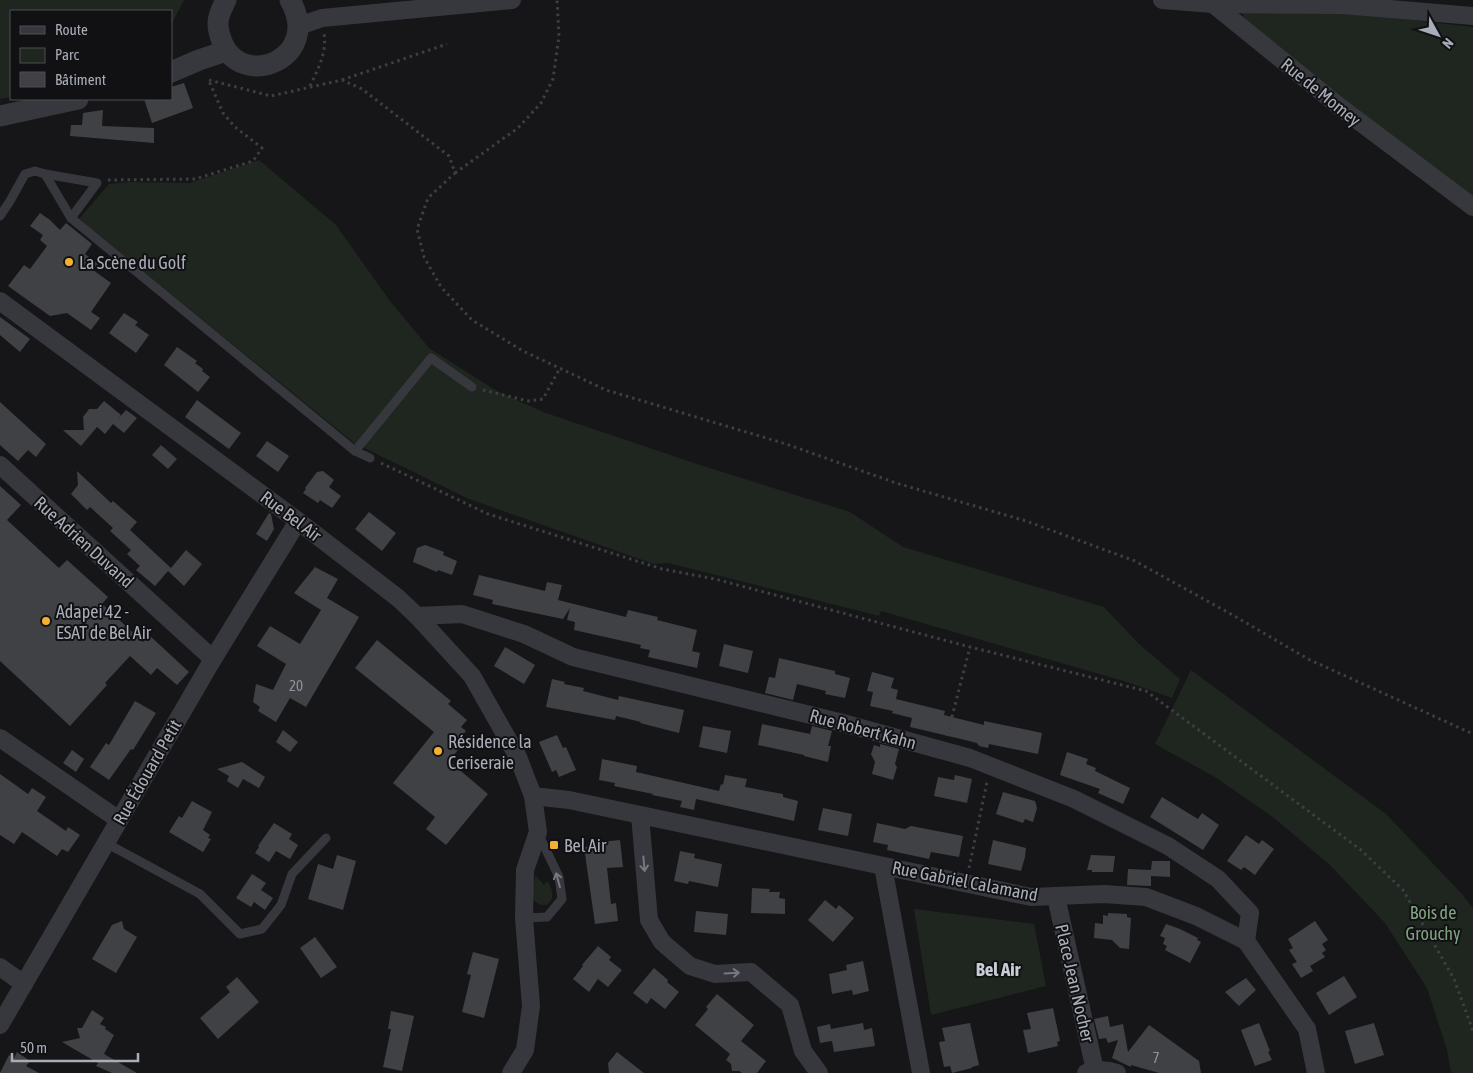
<svg xmlns="http://www.w3.org/2000/svg" width="1473" height="1073" font-family="'Asap Condensed',sans-serif">
  <rect width="100%" height="100%" fill="#161618"/>
  <!-- green -->
  <g fill="#1e261f">
    <path d="M0 0H184L171 25V11H11V97L0 99Z"/>
    <path d="M1269 4 1473 27V199L1255 31 1239 10Z"/>
    <path d="M259 160 336 225 390 301 429 348 495 390 543 412 697 464 850 512 903 547 1104 607 1138 643 1180 679 1172 698 1127 682 881 611 879 616 668 563 654 564 469 499 354 443 79 219 109 184 128 182 190 183Z"/>
    <path d="M1191 670 1386 814 1461 893 1473 908V1073H1451L1447 1050 1427 988 1385 923 1330 865 1274 818 1215 777 1155 744Z"/>
    <path d="M536 876 544 885 547 881C560 898 547 913 533 900L532 897 535 877Z"/>
    <path d="M914 909 1034 924 1046 986 931 1015Z"/>
  </g>
  <!-- building -->
  <g fill="#404145">
    <path d="M184 83 193 108 152 123 144 99H171V87Z"/>
    <path d="M103 110 102 126 154 128V143L70 136 71 125H82L83 113Z"/>
    <path d="M40 213 50 220 60 230 66 223 92 244 85 254 98 264 93 270 111 283 91 312 100 318 91 330 67 313 50 316 8 286 24 265 30 269 47 246 40 240 43 235 30 226Z"/>
    <path d="M124 313 138 322 135 325 149 335 136 353 109 333Z"/>
    <path d="M0 317 30 339 20 352 0 335Z"/>
    <path d="M177 347 197 361 195 363 203 369 202 371 210 377 198 392 164 365Z"/>
    <path d="M197 400 241 433 229 449 185 417Z"/>
    <path d="M104 401 121 415 117 420 126 410 137 418 124 433 113 424 105 434 97 427 81 446 63 430H84L83 417 89 409H97Z"/>
    <path d="M0 402 46 444 36 457 28 450 18 461 0 445Z"/>
    <path d="M267 441 289 456 278 472 256 456Z"/>
    <path d="M161 445 177 459 168 469 152 455Z"/>
    <path d="M77 471 111 503 113 501 137 522 130 530 171 568 186 550 202 564 184 586 168 571 155 586 136 570 140 566 127 554 131 550 110 531 113 528 90 507 87 510 71 494 78 485Z"/>
    <path d="M323 471 334 480 329 487 341 496 332 508 320 500 318 503 303 493 306 489 305 488 317 472Z"/>
    <path d="M0 486 21 505 7 520 59 568 67 560 108 597 102 604 143 642 149 635 189 672 177 685 157 668 151 675 130 656 105 683 107 685 70 726 0 661Z"/>
    <path d="M369 512 396 533 382 551 355 529Z"/>
    <path d="M269 513 271 514 274 529 267 541 256 534Z"/>
    <path d="M425 545 444 552 443 555 457 561 452 575 438 570 437 572 413 562 417 548Z"/>
    <path d="M315 567 338 579 327 598 359 617 306 707 290 698 276 722 258 711 260 707 253 702 256 684 273 690 286 664 257 646 270 626 300 644 321 610 294 593Z"/>
    <path d="M479 575 545 591 547 582 562 585 558 600 626 617 628 610 658 617 657 620 697 630 692 651 700 653 697 668 648 657 650 650 640 648 641 645 574 630 575 622 567 620 570 608 563 619 492 604 493 600 473 595Z"/>
    <path d="M377 640 451 701 448 704 467 720 461 727 466 731 461 737 466 740 449 761 488 794 446 845 426 829 435 817 393 783 434 732 355 668Z"/>
    <path d="M724 644 753 651 748 673 719 666Z"/>
    <path d="M505 647 535 665 524 684 494 666Z"/>
    <path d="M779 658 835 671V674L850 678 845 698 825 694 826 691 797 684 793 700 765 693 769 677 775 678Z"/>
    <path d="M872 672 894 678 891 688 898 690 896 699 945 711 944 715 984 725V721L1042 733 1038 754 989 744 988 748 979 746 977 743 961 739 910 727 912 718 892 713 893 711 870 706 873 692 867 691Z"/>
    <path d="M552 679 565 682 564 684 584 688 583 691 618 700 619 696 684 710 679 733 640 723 641 722 616 716 615 720 546 707Z"/>
    <path d="M135 701 156 713 133 750 131 749 109 780 90 767 106 743 109 745Z"/>
    <path d="M762 724 810 734 812 726 832 731 828 746H831L828 762 804 756V755L758 745Z"/>
    <path d="M703 726 731 731 727 753 699 747Z"/>
    <path d="M283 730 298 742 290 752 276 742Z"/>
    <path d="M557 735 563 748 566 747 576 770 559 777 556 770 552 772 539 742Z"/>
    <path d="M880 744 899 749 895 764 897 767 893 780 872 774 875 762 871 754 874 745 880 747Z"/>
    <path d="M72 750 84 759 76 772 63 763Z"/>
    <path d="M1067 752 1088 759 1086 764 1096 768 1095 771 1130 788 1123 804 1098 793 1100 789 1060 775Z"/>
    <path d="M602 759 637 766 636 772 719 791 721 784 723 785 725 775 747 779 745 787 783 794V797L798 801 794 821 696 799 694 810 680 807 682 801 652 795 653 794 614 786 615 783 599 780Z"/>
    <path d="M242 762 265 777 259 788 243 779 238 788 227 781 229 776 217 769Z"/>
    <path d="M0 774 28 794 32 788 46 797 37 811 66 831 68 827 80 835 68 852 62 849 57 856 22 832 14 844 0 835Z"/>
    <path d="M955 775 972 779 967 803 934 796 938 777 954 780Z"/>
    <path d="M1003 792 1035 801 1037 808 1033 822 1025 819 1023 823 996 814Z"/>
    <path d="M1162 797 1198 819 1202 813 1219 825 1203 850 1150 817Z"/>
    <path d="M192 801 212 812 203 830 210 835 208 838 211 839 203 852 169 832 179 816 182 818Z"/>
    <path d="M823 808 852 814 848 836 818 830Z"/>
    <path d="M274 823 292 834 289 839 298 845 290 859 276 851 269 862 255 853 259 847 258 846Z"/>
    <path d="M877 823 905 829 911 826 963 836 959 857 931 852 929 859 887 850 888 845 873 842Z"/>
    <path d="M1246 835 1259 844 1262 840 1274 849 1255 875 1244 867 1241 870 1227 861Z"/>
    <path d="M620 840 623 867 607 868 611 904 616 903 618 921 595 924 584 847 600 845V842Z"/>
    <path d="M993 840 1026 848 1025 857 1021 871 988 864Z"/>
    <path d="M680 851 695 854 694 858 722 864 718 887 689 881 688 884 674 881Z"/>
    <path d="M337 855 356 861 343 910 308 899 318 864 333 869Z"/>
    <path d="M1091 855 1115 856 1113 872H1092V870H1087Z"/>
    <path d="M1152 861H1170V877L1151 876V886L1127 885 1128 869 1151 870Z"/>
    <path d="M252 874 266 883 261 890 273 898 265 910 254 902 251 907 236 898Z"/>
    <path d="M752 888 770 889 769 892H780L779 898 785 899V914L751 913Z"/>
    <path d="M825 900 836 909 839 905 854 918 833 942 808 920Z"/>
    <path d="M696 911 728 914 726 935 694 932Z"/>
    <path d="M1108 913 1127 914V917L1131 918 1129 949 1120 948 1112 940 1094 938 1095 923 1103 924V915L1108 916Z"/>
    <path d="M122 921 124 929 137 937 116 973 92 959 112 925Z"/>
    <path d="M1315 921 1328 940 1322 944 1326 950 1322 953 1325 957 1310 966 1313 971 1301 978 1292 964 1297 962 1289 950 1293 948 1288 939Z"/>
    <path d="M1166 924 1180 929 1198 938 1197 940 1201 942 1190 963 1165 950 1167 946 1163 944 1165 938 1160 936Z"/>
    <path d="M315 937 337 967 321 978 300 948Z"/>
    <path d="M598 946 611 957 609 960 622 970 608 987 598 979 589 992 573 979 583 966 582 965Z"/>
    <path d="M473 952 499 959 484 1018 462 1012 471 975 467 974Z"/>
    <path d="M863 961 869 991 853 995 852 990 832 994 829 974 847 970 846 965Z"/>
    <path d="M654 968 668 980 667 982 679 992 665 1009 651 998 647 1004 633 993Z"/>
    <path d="M1344 976 1357 997 1329 1015 1316 993Z"/>
    <path d="M237 977 259 1002 218 1039 200 1018 230 992 226 987Z"/>
    <path d="M1246 978 1256 990 1239 1006 1225 992Z"/>
    <path d="M717 994 754 1025 741 1041 766 1061 757 1073H742L739 1071H732L731 1064 726 1060 730 1054 695 1025 708 1009 706 1007Z"/>
    <path d="M1053 1008 1060 1041 1057 1042 1058 1046 1028 1053 1023 1030 1031 1029 1027 1013Z"/>
    <path d="M92 1010 104 1018 100 1024 106 1027 105 1029 114 1035 104 1054 137 1073H112L96 1066 98 1063 62 1042 80 1038 77 1028H82Z"/>
    <path d="M391 1011 414 1016 402 1071 383 1067 391 1029H388Z"/>
    <path d="M1108 1016 1110 1027 1123 1024 1128 1052 1149 1025 1199 1061 1201 1073H1159L1131 1065V1067L1112 1058 1118 1040 1108 1043 1106 1038 1099 1039 1094 1019Z"/>
    <path d="M863 1023 864 1030 872 1028 875 1046 834 1052 832 1041 820 1043 817 1027 830 1024 831 1029Z"/>
    <path d="M970 1023 979 1065 972 1067V1068L952 1073 950 1066 944 1067 939 1042 945 1041 942 1028Z"/>
    <path d="M1259 1023 1270 1051 1268 1052 1272 1060 1255 1066 1241 1030Z"/>
    <path d="M1374 1023 1384 1055 1355 1064 1345 1031Z"/>
    <path d="M17 1052 30 1061 26 1066 39 1073H0L9 1055 14 1058Z"/>
    <path d="M617 1052 644 1073H609L608 1063Z"/>
  </g>
  <g fill="none" stroke-linecap="round" stroke-linejoin="round">
    <!-- path -->
    <g stroke="#3d3f44" stroke-width="3" stroke-dasharray="2.5 4" stroke-linecap="butt">
      <path d="M209 80 271 96 342 80 362 89 449 156 455 173 428 198 417 229 424 257 441 287 472 320 523 351 606 390 786 444 896 483 1026 521 1135 561 1238 618 1308 659 1473 734"/>
      <path d="M342 80 447 44"/>
      <path d="M310 86C318 69 327 53 324 33"/>
      <path d="M455 173 518 128 541 103 553 79 559 36 557 0"/>
      <path d="M108 180 195 179 253 161 262 148 235 127 223 113 209 81"/>
      <path d="M483 390 528 401 543 399 560 368"/>
      <path d="M381 463 488 514 662 569 715 579 970 647 1146 691 1361 850 1403 890 1454 979 1473 1031"/>
      <path d="M947 736 970 647"/>
      <path d="M969 868 987 782"/>
    </g>
    <!-- service -->
    <g stroke="#37383d" stroke-width="9">
      <path d="M45 174 97 183 71 218"/>
      <path d="M0 216 10 201 25 174 35 171 45 174 71 218 355 451 370 458"/>
      <path d="M355 451 431 358 472 387"/>
      <path d="M106 843 200 894 240 934 262 929 281 905 292 874 326 838"/>
      <path d="M524 918 547 917 562 899 559 877 538 833"/>
    </g>
    <!-- minor -->
    <g stroke="#37383d" stroke-width="18">
      <path d="M1162 0 1213 4 1340 107 1473 207"/>
      <path d="M1213 4 1343 5 1473 16"/>
      <path d="M299 26 322 18 512 0"/>
      <path d="M0 301 298 521 398 598 417 616 472 676 518 757 533 796 538 832 525 870 524 918 531 1006 525 1050 511 1073"/>
      <path d="M0 465 213 659"/>
      <path d="M417 616 462 614 524 634 573 657 839 722 970 758 1074 799 1168 846 1218 879 1250 913 1246 941"/>
      <path d="M0 738 119 820"/>
      <path d="M533 796 569 800 1031 897 1104 894 1146 897 1196 916 1246 941 1307 1029 1316 1073"/>
      <path d="M640 815 649 920 662 942 690 966 715 974 751 972 790 1005 803 1051 819 1073"/>
      <path d="M883 866 921 1073"/>
      <path d="M1056 897 1095 1070"/>
      <path d="M0 967 24 984"/>
      <path d="M0 1025 213 659 298 521"/>
      <path d="M1086 1073C1097 1069 1106 1069 1117 1073"/>
    </g>
    <!-- tertiary -->
    <g stroke="#37383d" stroke-width="21">
      <path d="M226 0C217 17 215 25 223 44 244 90 323 58 290 0"/>
      <path d="M171 72 199 60 226 51"/>
      <path d="M0 116 78 99"/>
    </g>
  </g>
  <!-- one-way arrows -->
  <defs><path id="oneway-shaft" d="M-6 0H5M1.5-3L5.5 0L1.5 3" fill="none" stroke-width="1.6" stroke-linecap="round" stroke-linejoin="round" transform="scale(1.25)"/></defs>
  <g stroke="#757881">
    <use href="#oneway-shaft" transform="translate(644 864) rotate(85)"/>
    <use href="#oneway-shaft" transform="translate(558 880) rotate(-105)"/>
    <use href="#oneway-shaft" transform="translate(732 973) rotate(-3)"/>
  </g>
  <!-- markers -->
  <g fill="#f2b134" stroke="#111113" stroke-width="2">
    <circle cx="69" cy="262" r="5"/>
    <circle cx="46" cy="621" r="5"/>
    <circle cx="438" cy="751" r="5"/>
    <rect x="549" y="840" width="10" height="10" rx="2.5"/>
  </g>
  <g text-anchor="middle" dominant-baseline="central" stroke-width="4" stroke-linejoin="round" paint-order="stroke">
    <!-- number labels -->
    <g font-size="15" fill="#8e929b">
      <text x="296" y="685">20</text>
      <text x="1156" y="1057">7</text>
    </g>
    <!-- street labels -->
    <g font-size="18" fill="#a8adb8" stroke="#111113">
      <text transform="translate(1321 92) rotate(39)">Rue de Momey</text>
      <text transform="translate(291 516) rotate(37)">Rue Bel Air</text>
      <text transform="translate(84 542) rotate(42)">Rue Adrien Duvand</text>
      <text transform="translate(863 729) rotate(15)">Rue Robert Kahn</text>
      <text transform="translate(147 772) rotate(-60)">Rue Édouard Petit</text>
      <text transform="translate(965 881) rotate(11)">Rue Gabriel Calamand</text>
      <text transform="translate(1075 983) rotate(77)">Place Jean Nocher</text>
    </g>
    <!-- poi labels -->
    <g font-size="18" fill="#a8adb8" stroke="#111113" text-anchor="start">
      <text x="79" y="262">La Scène du Golf</text>
      <text x="56" y="611">Adapei 42 -<tspan x="56" dy="21">ESAT de Bel Air</tspan></text>
      <text x="448" y="741">Résidence la<tspan x="448" dy="21">Ceriseraie</tspan></text>
      <text x="564" y="845">Bel Air</text>
    </g>
    <!-- park labels -->
    <g font-size="18" fill="#7fa381" stroke="#111113">
      <text x="1433" y="912">Bois de<tspan x="1433" dy="21">Grouchy</tspan></text>
    </g>
    <!-- neighbourhood labels -->
    <g font-size="19" font-weight="bold" fill="#c9ccd4" stroke="#111113">
      <text x="998" y="969">Bel Air</text>
    </g>
  </g>
  <!-- legend -->
  <rect x="10" y="10" width="162" height="90" fill="#111113" stroke="#4d4f55"/>
  <rect x="20" y="26" width="25" height="8" fill="#37383d" stroke="#4d4f55"/>
  <text x="55" y="35" font-size="15" fill="#a8adb8">Route</text>
  <rect x="20" y="48" width="25" height="15" fill="#1e261f" stroke="#4d4f55"/>
  <text x="55" y="60" font-size="15" fill="#a8adb8">Parc</text>
  <rect x="20" y="72" width="25" height="15" fill="#404145" stroke="#4d4f55"/>
  <text x="55" y="85" font-size="15" fill="#a8adb8">Bâtiment</text>
  <!-- north arrow -->
  <g transform="translate(1438 35) rotate(130)" stroke="#111113" stroke-width="4" paint-order="stroke">
  <path d="M0-4L9 19L0 12L-9 19Z" fill="#a8adb8"/>
  <text y="-8" font-size="14" font-weight="bold" text-anchor="middle" fill="#a8adb8">N</text>
  </g>
  <!-- scale -->
  <path d="M12 1053v8h126v-8" fill="none" stroke="#a8adb8" stroke-width="2.5"/>
  <text x="20" y="1053" font-size="15" fill="#a8adb8" stroke="#111113" stroke-width="4" paint-order="stroke">50 m</text>
</svg>
